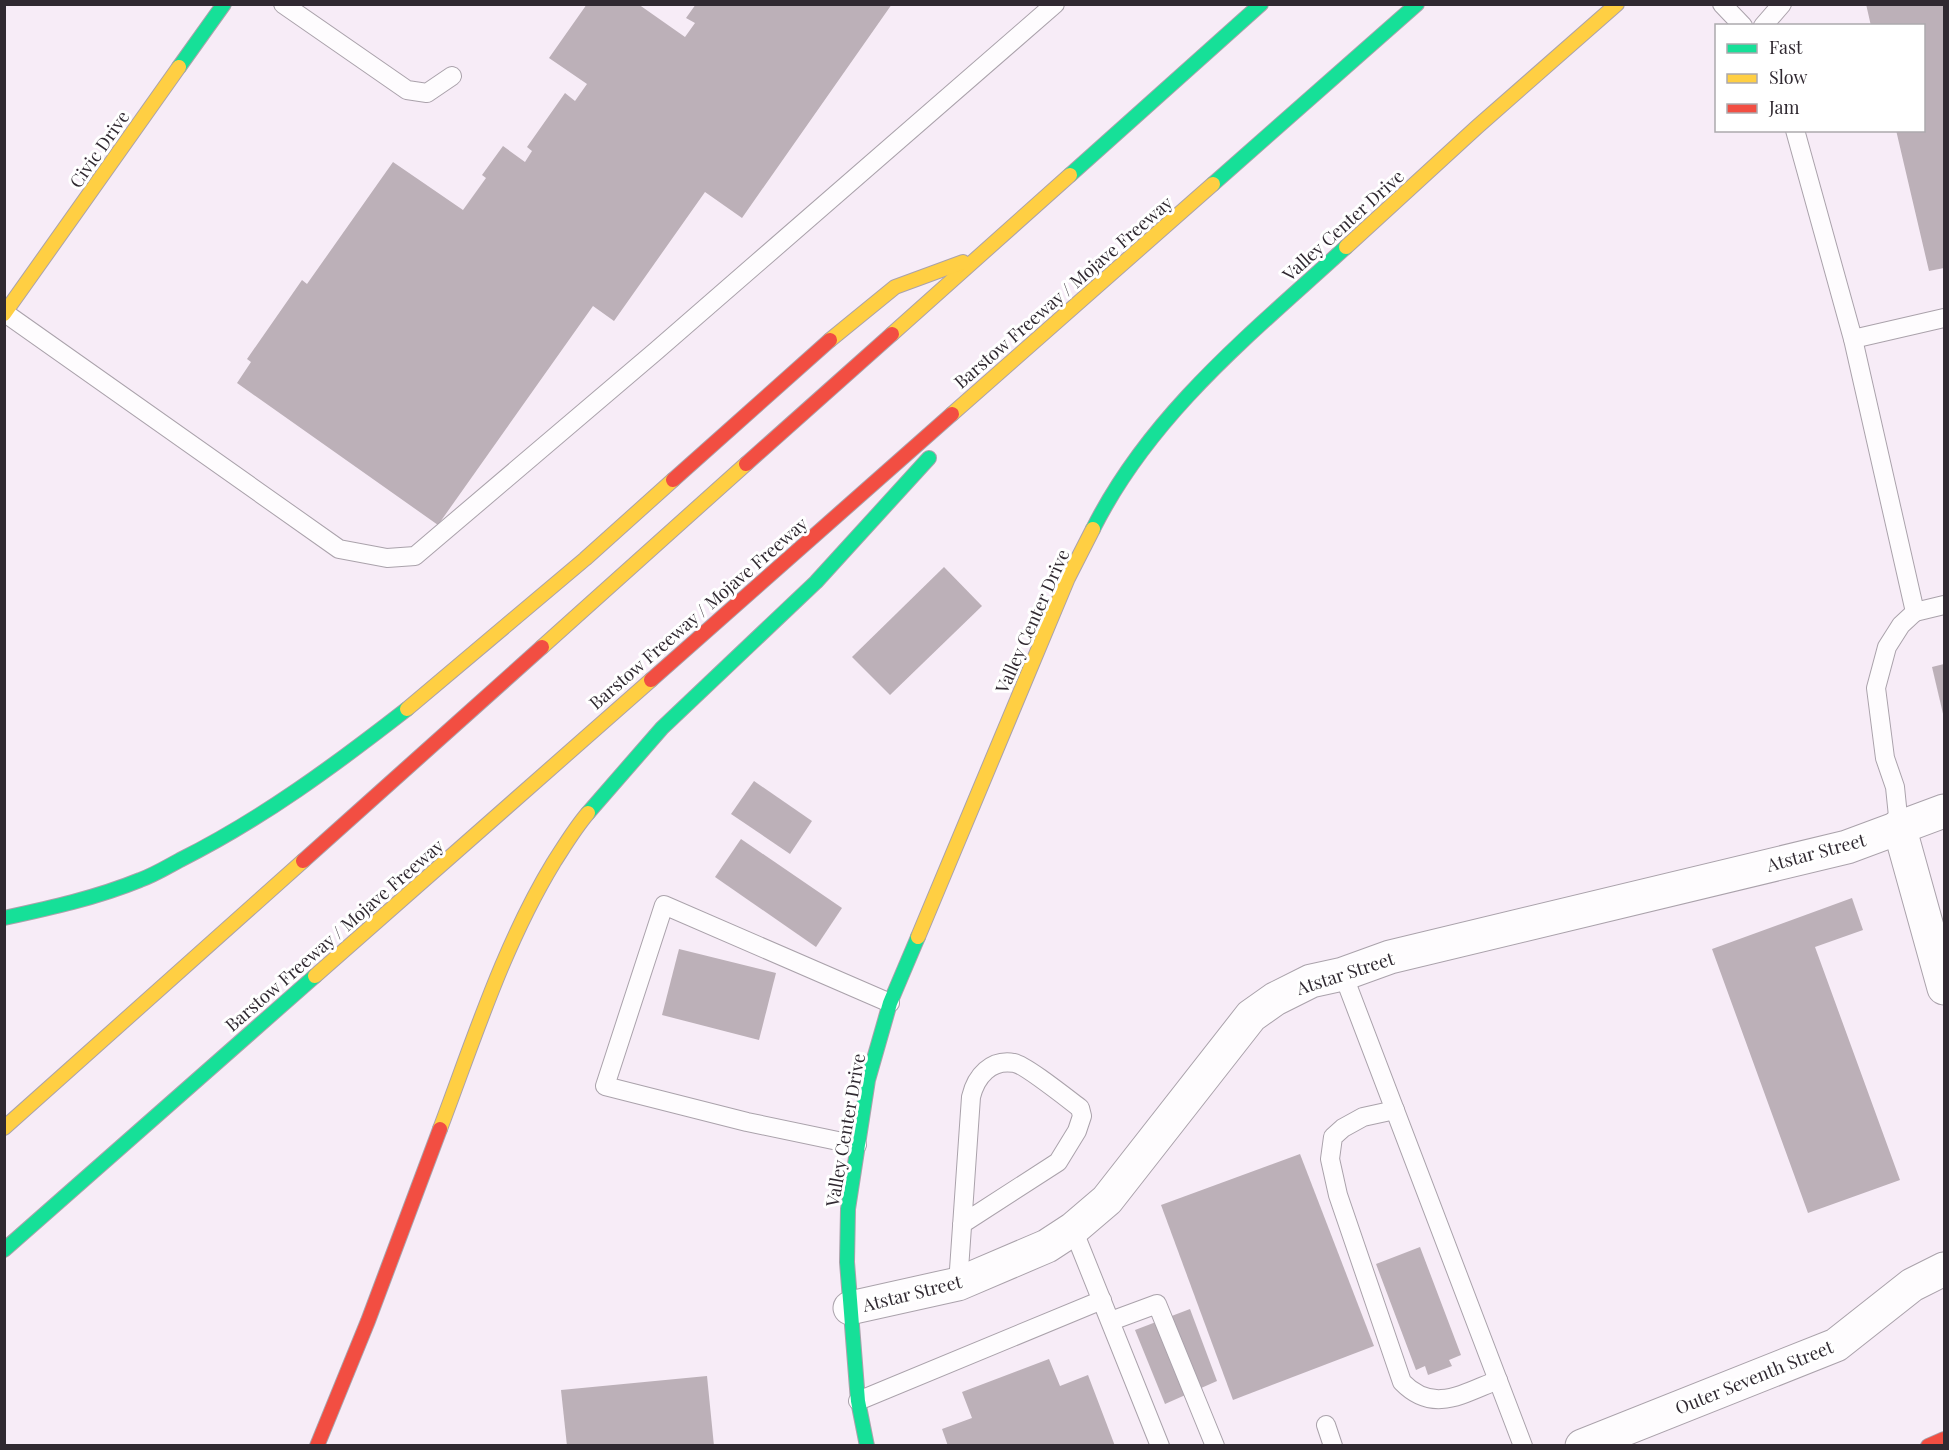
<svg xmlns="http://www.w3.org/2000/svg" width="1949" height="1450" font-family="'Playfair Display',serif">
  <rect width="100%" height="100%" fill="#f7ecf7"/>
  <!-- building -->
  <g fill="#bcb0b8">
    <path d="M587 4H638L685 37 695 23 686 18 696 4H892L742 218 705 192 614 321 593 306 438 525 237 383 251 362 247 359 302 280 307 284 393 162 463 210 486 178 482 175 503 146 525 162 532 151 527 147 565 93 575 101 587 84 549 58Z"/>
    <path d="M1866 4H1944V268L1929 271 1896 130H1924V26H1871Z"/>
    <path d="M944 567 982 606 890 695 852 657Z"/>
    <path d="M1944 664V718L1932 667Z"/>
    <path d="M754 781 812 821 790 854 731 814Z"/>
    <path d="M741 839 842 908 816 947 715 877Z"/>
    <path d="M1852 898 1863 930 1815 947 1900 1180 1808 1213 1712 949Z"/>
    <path d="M679 949 776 973 759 1040 662 1015Z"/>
    <path d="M1300 1154 1374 1346 1233 1400 1161 1205Z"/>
    <path d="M1420 1247 1461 1355 1449 1360 1452 1366 1428 1375 1425 1366 1416 1370 1376 1264Z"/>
    <path d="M1190 1309 1217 1381 1165 1404 1135 1330Z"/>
    <path d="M1049 1359 1060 1386 1088 1375 1115 1446H948L942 1429 972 1418 962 1392Z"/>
    <path d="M707 1376 714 1446H567L561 1390Z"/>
  </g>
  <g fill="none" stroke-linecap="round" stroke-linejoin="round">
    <!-- lane casing -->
    <g stroke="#aaa2ab" stroke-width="20">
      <g id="lane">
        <path d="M283 4 407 90 427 93 452 76"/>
        <path d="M1722 4 1743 26"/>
        <path d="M1763 26 1782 4"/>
        <path d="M1795 130 1853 339 1915 612 1901 625 1887 647 1876 688 1885 758 1895 787 1899 826"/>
        <path d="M5 313 339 549 387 558 415 556 656 351 1055 4"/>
        <path d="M1853 339 1944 318"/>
        <path d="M1915 612 1944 605"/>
        <path d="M1343 974 1523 1446"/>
        <path d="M1395 1110 1363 1117 1343 1128 1333 1137 1330 1159 1338 1195 1402 1382C1433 1414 1462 1394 1498 1380"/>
        <path d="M857 1145 747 1122 605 1086 664 905 890 1003"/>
        <path d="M1073 1229 1160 1446"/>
        <path d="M958 1284 971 1097C976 1076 991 1059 1014 1063 1024 1064 1068 1099 1080 1108L1082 1116 1077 1131 1058 1162 962 1224"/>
        <path d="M1111 1321 1157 1304 1215 1446"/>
        <path d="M858 1401 1102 1300"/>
        <path d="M1326 1425 1333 1446"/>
      </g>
    </g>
    <!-- street casing -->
    <g stroke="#aaa2ab" stroke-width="35">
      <g id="street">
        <path d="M1899 826 1944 988"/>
        <path d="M850 1308 958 1284 1047 1246 1073 1229 1107 1200 1251 1016 1275 999 1311 981 1343 974 1390 957 1847 847 1944 811"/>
        <path d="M1582 1446 1836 1345 1912 1285 1944 1269"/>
      </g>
    </g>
    <!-- fast casing -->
    <g stroke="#aaa2ab" stroke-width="16">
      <g id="fast">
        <path d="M179 67 224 4"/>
        <path d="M1070 175 1261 4"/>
        <path d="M1213 184 1417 4"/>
        <path d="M1093 529C1151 413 1252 333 1346 247"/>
        <path d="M588 813 662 728 816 582 929 458"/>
        <path d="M4 918C50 908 96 898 140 880 154 875 167 867 180 860 262 819 335 765 407 709"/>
        <path d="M4 1250 315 976"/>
        <path d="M867 1446 858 1401 847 1262 848 1209 868 1080 890 1003 918 937"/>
      </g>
    </g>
    <!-- slow casing -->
    <g stroke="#aaa2ab" stroke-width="16">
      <g id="slow">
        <path d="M1346 247 1477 127 1617 4"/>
        <path d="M4 314 179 67"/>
        <path d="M892 334 1070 175"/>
        <path d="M830 340 895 287 963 262"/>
        <path d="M952 414 1213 184"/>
        <path d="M542 647 746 464"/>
        <path d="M407 709 585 559 673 480"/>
        <path d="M918 937 1068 578 1093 529"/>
        <path d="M315 976 651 680"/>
        <path d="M4 1128 303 861"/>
        <path d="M440 1129C474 1039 504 944 554 862 565 845 575 828 588 813"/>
      </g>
    </g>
    <!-- jam casing -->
    <g stroke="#aaa2ab" stroke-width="16">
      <g id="jam">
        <path d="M746 464 892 334"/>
        <path d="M673 480 830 340"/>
        <path d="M651 680 952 414"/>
        <path d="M303 861 542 647"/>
        <path d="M317 1446 368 1321 440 1129"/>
        <path d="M1928 1446 1944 1439"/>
      </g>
    </g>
    <!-- lane -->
    <use href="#lane" stroke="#fefcfe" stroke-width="18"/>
    <!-- street -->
    <use href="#street" stroke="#fefcfe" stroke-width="33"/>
    <!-- fast -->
    <use href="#fast" stroke="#16e098" stroke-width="14"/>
    <!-- slow -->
    <use href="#slow" stroke="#ffcf43" stroke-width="14"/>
    <!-- jam -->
    <use href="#jam" stroke="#f24e42" stroke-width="14"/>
  </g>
  <g text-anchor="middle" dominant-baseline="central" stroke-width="6" stroke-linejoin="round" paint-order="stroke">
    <!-- street labels -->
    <g font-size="18" fill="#302931" stroke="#fff">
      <text transform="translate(99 149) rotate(-55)">Civic Drive</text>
      <text transform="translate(1343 225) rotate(-42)">Valley Center Drive</text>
      <text transform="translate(1063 292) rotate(-41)">Barstow Freeway / Mojave Freeway</text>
      <text transform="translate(698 613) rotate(-41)">Barstow Freeway / Mojave Freeway</text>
      <text transform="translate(1032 621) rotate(-66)">Valley Center Drive</text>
      <text transform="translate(1816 852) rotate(-15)">Atstar Street</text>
      <text transform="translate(334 935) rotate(-41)">Barstow Freeway / Mojave Freeway</text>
      <text transform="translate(1345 973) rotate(-18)">Atstar Street</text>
      <text transform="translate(845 1130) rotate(-80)">Valley Center Drive</text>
      <text transform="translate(912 1293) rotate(-14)">Atstar Street</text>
      <text transform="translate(1754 1377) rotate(-22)">Outer Seventh Street</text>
    </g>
  </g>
  <!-- border -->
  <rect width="1949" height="1450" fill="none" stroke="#302931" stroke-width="12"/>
  <!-- legend -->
  <rect x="1715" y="24" width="210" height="108" fill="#ffffff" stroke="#aca9ad" stroke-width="1.5"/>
  <rect x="1727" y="44" width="30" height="9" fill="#16e098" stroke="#aca9ad" stroke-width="1.5"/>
  <text x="1769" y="54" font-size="18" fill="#302931">Fast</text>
  <rect x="1727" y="74" width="30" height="9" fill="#ffcf43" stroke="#aca9ad" stroke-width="1.5"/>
  <text x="1769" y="84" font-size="18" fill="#302931">Slow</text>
  <rect x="1727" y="104" width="30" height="9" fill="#f24e42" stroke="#aca9ad" stroke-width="1.5"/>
  <text x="1769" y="114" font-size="18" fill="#302931">Jam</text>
</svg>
